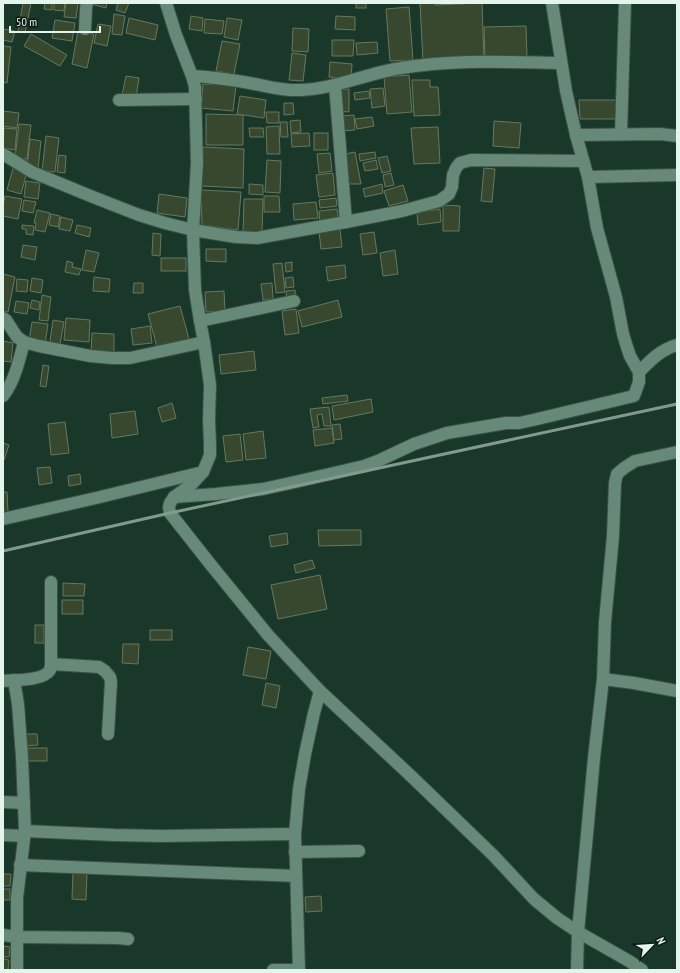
<svg xmlns="http://www.w3.org/2000/svg" width="680" height="973" font-family="'PT Sans Narrow',sans-serif">
  <rect width="100%" height="100%" fill="#19382a"/>
  <!-- building -->
  <g fill="#37482f" stroke="#66795e">
    <path d="M23 3H31L25 33 18 31Z"/>
    <path d="M45 3H52V10L44 9Z"/>
    <path d="M54 3H65L64 11 54 10Z"/>
    <path d="M66 3H78L76 18 64 17Z"/>
    <path d="M92 3H107L106 8 91 4Z"/>
    <path d="M118 3H129L125 13 116 10Z"/>
    <rect x="356" y="3" width="10" height="5"/>
    <path d="M420 3H435V5L482 3 484 60 423 62Z"/>
    <path d="M409 7 413 60 390 61 386 9Z"/>
    <path d="M114 14 125 16 122 35 112 34Z"/>
    <path d="M191 16 203 18 202 31 189 29Z"/>
    <path d="M336 16 355 17V30L335 29Z"/>
    <path d="M129 18 158 25 155 40 126 33Z"/>
    <path d="M227 18 242 20 238 40 224 37Z"/>
    <path d="M205 19 224 21 222 34 204 33Z"/>
    <path d="M55 20 75 23 72 41 52 38Z"/>
    <path d="M98 24 111 26 107 46 94 43Z"/>
    <path d="M526 26 527 58H485L484 27Z"/>
    <path d="M293 28 309 29 308 52 292 51Z"/>
    <path d="M3 29 15 31 12 42 3 40Z"/>
    <path d="M78 31 94 34 87 68 72 64Z"/>
    <path d="M31 34 67 55 60 66 24 46Z"/>
    <path d="M332 40H354L353 56H332Z"/>
    <path d="M222 41 240 44 234 74 216 71Z"/>
    <path d="M377 42 378 53 357 55 356 43Z"/>
    <path d="M3 46 11 47 7 83 3 82Z"/>
    <path d="M292 53 306 55 303 81 289 80Z"/>
    <path d="M330 62 352 64 351 79 329 77Z"/>
    <path d="M409 75 412 112 387 114 384 77Z"/>
    <path d="M126 76 139 78 136 98 122 95Z"/>
    <path d="M412 80H430V87H438L440 115 414 116Z"/>
    <path d="M203 84 236 85 233 111 201 108Z"/>
    <path d="M383 88 385 106 372 108 370 89Z"/>
    <path d="M338 89H349V112L339 111Z"/>
    <path d="M369 91 370 98 355 100 354 93Z"/>
    <path d="M240 96 266 100 264 118 237 114Z"/>
    <path d="M579 100H617V119H580Z"/>
    <path d="M284 103H293L294 114 284 115Z"/>
    <path d="M3 111 19 113 17 128 3 126Z"/>
    <path d="M266 112H279V123H267Z"/>
    <path d="M206 114 243 115V145H206Z"/>
    <path d="M354 115 355 130 340 131 339 116Z"/>
    <path d="M372 117 374 126 357 129 355 119Z"/>
    <path d="M300 120 301 132 291 133 290 121Z"/>
    <path d="M494 121 521 123 519 148 493 146Z"/>
    <path d="M280 122H287L288 137H281Z"/>
    <path d="M19 124 31 125 27 159 15 158Z"/>
    <path d="M279 126 280 154H267L266 127Z"/>
    <path d="M438 127 440 163 414 164 411 128Z"/>
    <path d="M4 128 17 129 15 150 3 148Z"/>
    <path d="M249 128H263L264 137H250Z"/>
    <path d="M309 133 310 146 292 147 291 134Z"/>
    <rect x="314" y="133" width="14" height="17"/>
    <path d="M46 136 59 138 55 172 42 171Z"/>
    <path d="M30 139 41 141 38 169 27 167Z"/>
    <path d="M203 147 244 149 243 188 202 186Z"/>
    <path d="M355 152 361 184H348L345 154Z"/>
    <path d="M375 152 376 158 360 161 359 154Z"/>
    <path d="M330 153 332 171 319 173 317 154Z"/>
    <path d="M59 155 66 156 65 173 57 172Z"/>
    <path d="M387 156 391 171 382 173 378 158Z"/>
    <path d="M267 160 281 161 280 193 265 192Z"/>
    <path d="M376 160 378 169 365 171 363 163Z"/>
    <path d="M13 168 27 172 21 194 7 190Z"/>
    <path d="M484 168 495 169 492 202 481 201Z"/>
    <path d="M333 173 335 195 319 197 316 175Z"/>
    <path d="M391 173 394 185 385 187 383 175Z"/>
    <path d="M26 181 40 183 38 199 24 197Z"/>
    <path d="M249 184 263 185V195L249 194Z"/>
    <path d="M382 184 383 193 365 197 363 189Z"/>
    <path d="M403 185 408 201 389 206 384 191Z"/>
    <path d="M201 190 241 192 238 230 202 225Z"/>
    <path d="M159 194 187 198 185 217 157 213Z"/>
    <path d="M5 196 22 199 18 219 3 216V206Z"/>
    <path d="M264 196H279L280 212H264Z"/>
    <path d="M336 198 337 206 320 208 319 200Z"/>
    <path d="M244 199H263L262 234H243Z"/>
    <path d="M24 200 36 202 33 213 22 211Z"/>
    <path d="M316 202 318 218 294 220 293 204Z"/>
    <path d="M443 205 460 206 459 231H443Z"/>
    <path d="M337 209 339 221 320 223 319 211Z"/>
    <path d="M440 209 441 222 418 225 417 212Z"/>
    <path d="M37 210 50 213 45 232 35 230 36 223H34Z"/>
    <path d="M51 214 60 216 58 227 49 225Z"/>
    <path d="M61 217 73 220 70 231 59 229Z"/>
    <path d="M22 225 34 226 33 235 26 234V229H22Z"/>
    <path d="M77 225 91 228 89 237 75 233Z"/>
    <path d="M340 229 342 247 321 249 319 231Z"/>
    <path d="M374 232 377 253 363 255 360 234Z"/>
    <path d="M153 233 161 234 160 256 152 255Z"/>
    <path d="M23 245 37 247 35 260 21 257Z"/>
    <path d="M206 249H226V262L206 261Z"/>
    <path d="M86 250 99 253 94 272 82 270Z"/>
    <path d="M395 250 398 274 383 276 380 253Z"/>
    <rect x="161" y="258" width="25" height="13"/>
    <path d="M67 261 73 263 72 267 81 269 79 275 65 272Z"/>
    <path d="M292 262V271L286 272 285 263Z"/>
    <path d="M282 263 285 292 276 293 273 264Z"/>
    <path d="M345 265 346 278 328 281 326 267Z"/>
    <path d="M3 274 15 277 8 312 3 311Z"/>
    <path d="M94 277 110 279 109 292 93 291Z"/>
    <path d="M293 277 294 287 286 288 285 278Z"/>
    <path d="M32 278 43 280 41 293 30 291Z"/>
    <path d="M17 279 28 280 27 292 16 291Z"/>
    <path d="M134 283H143V293H133Z"/>
    <path d="M272 283 273 299 263 300 261 284Z"/>
    <path d="M295 290 296 300 287 301 286 291Z"/>
    <path d="M224 291 225 311 206 312 205 292Z"/>
    <path d="M42 295 51 297 48 321 39 320Z"/>
    <path d="M32 300 40 302 39 310 30 308Z"/>
    <path d="M338 300 342 317 302 327 298 311Z"/>
    <path d="M16 301 29 303 27 314 14 312Z"/>
    <path d="M180 306 189 339 157 347 148 314Z"/>
    <path d="M296 309 299 333 285 335 282 311Z"/>
    <path d="M66 318 90 320 89 342 64 340Z"/>
    <path d="M53 320 64 322 59 350 49 348Z"/>
    <path d="M32 322 48 324 45 344 29 341Z"/>
    <path d="M150 326 152 343 133 345 131 329Z"/>
    <path d="M92 333 114 334V354L91 353Z"/>
    <path d="M3 341 13 343 11 362 3 361Z"/>
    <path d="M254 351 256 370 221 374 219 355Z"/>
    <path d="M43 365 49 366 46 387 40 386Z"/>
    <path d="M347 395 348 401 323 404 322 398Z"/>
    <path d="M371 399 373 412 334 420 332 406Z"/>
    <path d="M172 403 176 418 162 422 158 408Z"/>
    <path d="M329 407 331 426H324L322 414 317 415 319 427 313 428 310 409Z"/>
    <path d="M135 411 138 434 112 438 110 414Z"/>
    <path d="M65 422 69 453 51 455 48 424Z"/>
    <path d="M340 424 342 439 334 440 332 425Z"/>
    <path d="M332 428 334 443 315 446 313 430Z"/>
    <path d="M263 431 266 458 246 460 243 434Z"/>
    <path d="M240 434 243 460 226 462 223 436Z"/>
    <path d="M3 443 9 445 4 460H3Z"/>
    <path d="M50 467 52 483 39 485 37 468Z"/>
    <path d="M80 474 81 484 69 486 68 476Z"/>
    <path d="M3 492H7L8 512H3Z"/>
    <path d="M318 530H361V545L319 546Z"/>
    <path d="M287 533 288 544 271 547 269 536Z"/>
    <path d="M312 560 315 568 296 573 294 565Z"/>
    <path d="M320 575 327 609 278 619 271 585Z"/>
    <path d="M63 583 85 584 84 596H63Z"/>
    <rect x="62" y="600" width="21" height="14"/>
    <rect x="35" y="625" width="9" height="18"/>
    <rect x="150" y="630" width="22" height="10"/>
    <path d="M123 644H139L138 664 122 663Z"/>
    <path d="M248 647 271 651 266 679 243 675Z"/>
    <path d="M266 683 280 686 276 708 262 705Z"/>
    <path d="M22 734H37L38 745 22 746Z"/>
    <path d="M23 748H47V761H22Z"/>
    <path d="M73 872 87 873 86 900 72 899Z"/>
    <path d="M3 874H11L10 886H3Z"/>
    <rect x="3" y="889" width="7" height="11"/>
    <path d="M321 896 322 911 306 912 305 897Z"/>
    <path d="M3 946 10 947 9 957H3Z"/>
    <path d="M3 959 9 960 8 970H3Z"/>
  </g>
  <g fill="none" stroke-linecap="round" stroke-linejoin="round">
    <!-- minor casing -->
    <g stroke="#375346" stroke-width="14">
      <g id="minor">
        <path d="M166 3 176 35 192 76 195 87 197 163 193 230 194 261 195 290 200 321 204 342 210 385 209 420 210 445V455L203 472 192 484 174 497 170 503 169 507 170 513 211 565 268 635 320 691 411 776 493 855 534 899 557 918 578 932 629 961 642 970"/>
        <path d="M85 29 86 8 87 3"/>
        <path d="M192 76C213 77 234 80 255 84 270 87 285 91 300 90 335 89 367 73 401 68 454 59 508 62 561 63"/>
        <path d="M335 85 346 222"/>
        <path d="M119 100 196 99"/>
        <path d="M621 134 625 3"/>
        <path d="M576 135 660 134 677 136"/>
        <path d="M3 154 32 172 93 197 139 215 165 223 193 230 236 237 257 238 346 222 402 211 439 201 449 194 452 187 453 175 456 168 460 163 471 160 583 161"/>
        <path d="M588 177 677 175"/>
        <path d="M3 318 6 320 17 337 24 342 39 346 90 356 112 358H130L204 342"/>
        <path d="M200 321 294 301"/>
        <path d="M639 372C651 360 660 350 677 345"/>
        <path d="M3 396C15 381 19 360 24 342"/>
        <path d="M174 497 216 494 263 489 295 482 364 466 380 460 414 444 447 433 506 423H519L533 420 634 396 639 382V372L630 356 627 347 623 334 616 297 597 228 588 177 576 135 566 91 552 3"/>
        <path d="M3 519 96 498 203 472"/>
        <path d="M51 664 99 667 105 671 110 677 111 682 108 734"/>
        <path d="M603 679 634 683 677 691"/>
        <path d="M14 680 18 704 22 757 25 831 17 898V970"/>
        <path d="M3 681C14 680 44 681 50 670 50 670 51 665 51 664V582"/>
        <path d="M3 802 24 803"/>
        <path d="M25 831 114 835 161 836 295 834"/>
        <path d="M3 835 24 836"/>
        <path d="M295 852 359 851"/>
        <path d="M20 865 296 876"/>
        <path d="M3 935 17 937 118 938 128 939"/>
        <path d="M273 970H299L295 834 299 789 305 754 314 713 320 691"/>
        <path d="M577 970 578 932 594 758 603 679 605 622 613 536 615 483 617 474 624 468 635 461 677 452"/>
      </g>
    </g>
    <!-- minor -->
    <use href="#minor" stroke="#678977" stroke-width="12"/>
    <!-- rail -->
    <path stroke="#829a8e" stroke-width="3" d="M3 551 170 513 677 404"/>
  </g>
  <!-- border -->
  <rect width="680" height="973" fill="none" stroke="#e4f6ec" stroke-width="8"/>
  <!-- north arrow -->
  <g transform="translate(652 945) rotate(65)" stroke="#0f1c16" stroke-width="3" paint-order="stroke">
  <path d="M0-3L7 15L0 10L-7 15Z" fill="#e4f6ec"/>
  <text y="-6" font-size="11" font-weight="bold" text-anchor="middle" fill="#e4f6ec">N</text>
  </g>
  <!-- scale -->
  <path d="M10 26v6h90v-6" fill="none" stroke="#e4f6ec" stroke-width="2"/>
  <text x="16" y="26" font-size="12" fill="#e4f6ec" stroke="#0f1c16" stroke-width="3" paint-order="stroke">50 m</text>
</svg>
